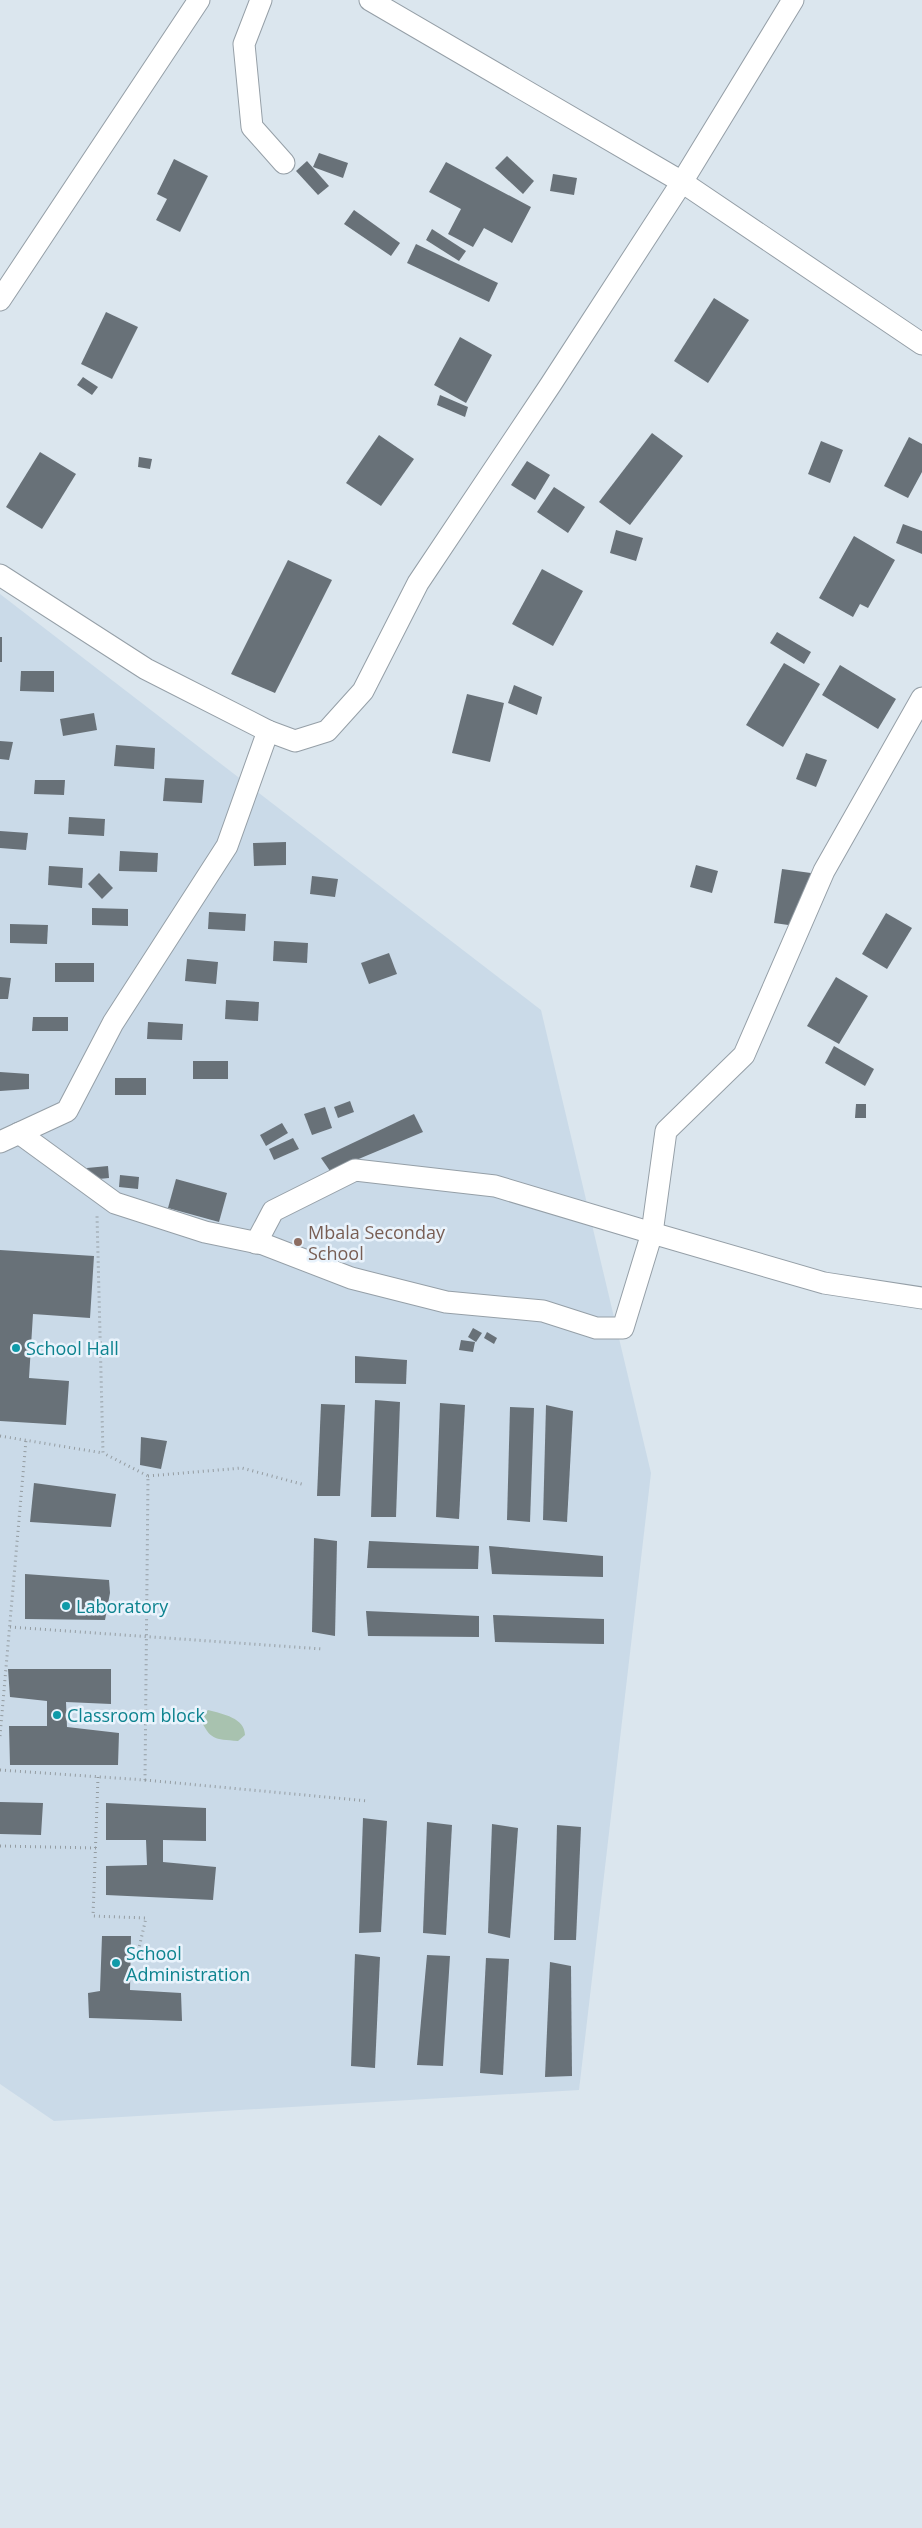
<svg xmlns="http://www.w3.org/2000/svg" width="922" height="2528" font-family="'Open Sans',sans-serif">
  <rect width="100%" height="100%" fill="#dbe6ee"/>
  <!-- built -->
  <path fill="#cadae8" d="M0 594 541 1010 651 1473 579 2090 54 2121 0 2084Z"/>
  <!-- green -->
  <path fill="#a8c2af" d="M208 1710C223 1714 245 1718 245 1735L238 1741C214 1739 210 1740 200 1718Z"/>
  <!-- building -->
  <g fill="#687178">
    <path d="M319 153 348 163 343 178 313 167Z"/>
    <path d="M507 156 534 181 523 194 495 168Z"/>
    <path d="M174 159 208 176 180 232 156 220 167 199 157 194Z"/>
    <path d="M307 161 329 186 318 195 296 171Z"/>
    <path d="M446 162 531 207 512 243 484 228 473 247 448 234 461 209 429 192Z"/>
    <path d="M553 174 577 178 574 195 550 191Z"/>
    <path d="M354 210 400 243 391 256 344 224Z"/>
    <path d="M432 229 466 251 459 261 426 240Z"/>
    <path d="M416 244 498 283 489 302 407 263Z"/>
    <path d="M714 298 749 320 708 383 674 361Z"/>
    <path d="M106 312 138 327 112 379 81 364Z"/>
    <path d="M460 337 492 355 466 403 434 385Z"/>
    <path d="M83 377 98 387 92 395 77 385Z"/>
    <path d="M440 395 468 407 465 417 437 405Z"/>
    <path d="M652 433 683 456 630 525 599 502Z"/>
    <path d="M379 435 414 459 381 506 346 483Z"/>
    <path d="M909 437 922 444V472L908 498 884 486Z"/>
    <path d="M821 441 843 450 830 483 808 474Z"/>
    <path d="M40 452 76 474 42 529 6 507Z"/>
    <path d="M139 457 152 459 150 469 138 467Z"/>
    <path d="M527 461 550 475 535 500 511 485Z"/>
    <path d="M554 487 585 507 568 533 537 512Z"/>
    <path d="M903 524 922 531V554L896 543Z"/>
    <path d="M616 530 643 538 636 561 610 553Z"/>
    <path d="M854 536 895 560 868 608 860 604 853 617 819 598Z"/>
    <path d="M288 560 332 580 275 693 231 674Z"/>
    <path d="M542 569 583 591 553 646 512 624Z"/>
    <path d="M777 632 811 652 804 664 770 643Z"/>
    <rect x="0" y="637" width="2" height="25"/>
    <path d="M784 663 820 684 783 747 746 725Z"/>
    <path d="M840 665 896 699 878 729 822 695Z"/>
    <path d="M21 671H54V692L20 691Z"/>
    <path d="M514 685 542 697 537 715 508 703Z"/>
    <path d="M467 694 504 703 490 762 452 753Z"/>
    <path d="M94 713 97 730 63 736 60 719Z"/>
    <path d="M0 741 13 742 9 760 0 759Z"/>
    <path d="M116 745 155 748 154 769 114 766Z"/>
    <path d="M806 753 827 760 816 787 796 779Z"/>
    <path d="M165 778 204 780 202 803 163 801Z"/>
    <path d="M35 780H65L64 795 34 794Z"/>
    <path d="M69 817 105 819 104 836 68 834Z"/>
    <path d="M0 831 28 833 26 850 0 848Z"/>
    <path d="M286 842V865L254 866 253 843Z"/>
    <path d="M120 851 158 853 157 872 119 871Z"/>
    <path d="M696 865 718 871 712 893 690 887Z"/>
    <path d="M49 866 83 868 82 888 48 885Z"/>
    <path d="M782 869 818 874 810 928 774 923Z"/>
    <path d="M99 873 113 888 102 899 88 884Z"/>
    <path d="M312 876 338 879 335 897 310 894Z"/>
    <path d="M92 908 128 909V926L92 925Z"/>
    <path d="M209 912 246 914 245 931 208 929Z"/>
    <path d="M886 913 912 928 887 969 862 954Z"/>
    <path d="M10 924 48 925 47 944 10 943Z"/>
    <path d="M274 941 308 943 307 963 273 961Z"/>
    <path d="M389 953 397 974 369 984 361 963Z"/>
    <path d="M187 959 218 962 216 984 185 981Z"/>
    <rect x="55" y="963" width="39" height="19"/>
    <path d="M0 977 11 978 8 999H0Z"/>
    <path d="M836 977 868 996 839 1044 807 1026Z"/>
    <path d="M226 1000 259 1002 258 1021 225 1019Z"/>
    <path d="M33 1017H68V1031H32Z"/>
    <path d="M148 1022 183 1024 182 1040 147 1039Z"/>
    <path d="M834 1046 874 1069 865 1086 825 1063Z"/>
    <rect x="193" y="1061" width="35" height="18"/>
    <path d="M0 1072 29 1074V1089L0 1091Z"/>
    <rect x="115" y="1078" width="31" height="17"/>
    <path d="M350 1101 354 1112 338 1118 334 1107Z"/>
    <path d="M856 1104H866V1118H855Z"/>
    <path d="M325 1107 332 1128 312 1135 304 1114Z"/>
    <path d="M414 1114 423 1132 330 1171 321 1158Z"/>
    <path d="M282 1123 288 1133 266 1146 260 1135Z"/>
    <path d="M293 1138 299 1149 274 1160 269 1149Z"/>
    <path d="M108 1166 109 1178 88 1180 87 1168Z"/>
    <path d="M120 1175 139 1177 138 1189 119 1187Z"/>
    <path d="M176 1179 227 1193 219 1222 168 1208Z"/>
    <path d="M0 1250 94 1256 90 1318 33 1314 29 1378 69 1381 66 1425 0 1421Z"/>
    <path d="M473 1328 482 1333 476 1342 468 1337Z"/>
    <path d="M487 1332 497 1338 494 1344 484 1338Z"/>
    <path d="M461 1340 475 1342 473 1352 459 1350Z"/>
    <path d="M355 1356 407 1360 406 1384 355 1383Z"/>
    <path d="M375 1400 400 1402 396 1517H371Z"/>
    <path d="M440 1403 465 1405 459 1519 436 1517Z"/>
    <path d="M321 1404 345 1405 340 1496H317Z"/>
    <path d="M546 1405 573 1411 567 1522 543 1520Z"/>
    <path d="M510 1407 534 1408 530 1522 507 1520Z"/>
    <path d="M141 1437 167 1441 161 1469 140 1465Z"/>
    <path d="M34 1483 116 1494 111 1527 30 1522Z"/>
    <path d="M314 1538 337 1541 335 1636 312 1632Z"/>
    <path d="M369 1541 479 1546 478 1569 367 1568Z"/>
    <path d="M489 1546 603 1556V1577L492 1574Z"/>
    <path d="M25 1574 109 1580 110 1593 105 1620 25 1619Z"/>
    <path d="M366 1611 479 1616V1637L368 1636Z"/>
    <path d="M493 1615 604 1619V1644L495 1642Z"/>
    <path d="M8 1669H111V1704L66 1702 67 1727 119 1733 118 1765H10L9 1726H47V1701L10 1697Z"/>
    <path d="M0 1802 43 1803 41 1835 0 1834Z"/>
    <path d="M106 1803 206 1808V1841L163 1840V1862L216 1867 213 1900 106 1895V1866L147 1865 146 1840H106Z"/>
    <path d="M363 1818 387 1821 381 1932 359 1933Z"/>
    <path d="M427 1822 452 1825 446 1935 423 1933Z"/>
    <path d="M492 1824 518 1828 510 1938 488 1933Z"/>
    <path d="M557 1825 581 1827 576 1940H554Z"/>
    <path d="M102 1936H131L130 1990 181 1993 182 2021 89 2018 88 1993 100 1991Z"/>
    <path d="M355 1954 380 1957 375 2068 351 2066Z"/>
    <path d="M427 1955 450 1956 443 2066 417 2065Z"/>
    <path d="M486 1958 509 1959 503 2075 480 2073Z"/>
    <path d="M550 1962 571 1966 572 2076 545 2077Z"/>
  </g>
  <g fill="none" stroke-linecap="round" stroke-linejoin="round">
    <!-- minor casing -->
    <g stroke="#959fa7" stroke-width="23">
      <g id="minor">
        <path d="M261 0 244 44 252 127 284 163"/>
        <path d="M370 0 682 182 922 344"/>
        <path d="M0 300 199 0"/>
        <path d="M0 575 146 669 268 731 295 741 327 731 363 691 418 583 551 384 682 182 793 0"/>
        <path d="M19 1133 115 1203 205 1232 263 1244 351 1278 446 1302 543 1311 596 1328H623L652 1233 824 1283 922 1298"/>
        <path d="M0 1142 67 1111 113 1023 227 846 268 731"/>
        <path d="M256 1243 273 1211 355 1170 495 1186 652 1233 666 1131 744 1055 824 871 922 698"/>
      </g>
    </g>
    <!-- path -->
    <g stroke="#949ca1" stroke-width="3" stroke-dasharray="1 4" stroke-linecap="butt">
      <path d="M0 1436 103 1453 97 1215"/>
      <path d="M148 1476 242 1468 305 1485"/>
      <path d="M10 1627 323 1649"/>
      <path d="M0 1736 26 1440"/>
      <path d="M0 1770 145 1780 148 1476 103 1453"/>
      <path d="M98 1777 93 1916 146 1918 139 1948"/>
      <path d="M145 1780 368 1801"/>
      <path d="M0 1846 96 1848"/>
    </g>
    <!-- minor -->
    <use href="#minor" stroke="#fff" stroke-width="21"/>
  </g>
  <!-- markers -->
  <circle fill="#8d6e63" stroke="#e9f3fc" stroke-width="2" cx="298" cy="1242" r="5"/>
  <g fill="#0f9aa8" stroke="#e9f3fc" stroke-width="2">
    <circle cx="16" cy="1348" r="5"/>
    <circle cx="66" cy="1606" r="5"/>
    <circle cx="57" cy="1715" r="5"/>
    <circle cx="116" cy="1963" r="5"/>
  </g>
  <g text-anchor="middle" dominant-baseline="central" stroke-width="5" stroke-linejoin="round" paint-order="stroke">
    <!-- education labels -->
    <g font-size="18" fill="#785e54" stroke="#e9f3fc" text-anchor="start">
      <text x="308" y="1232">Mbala Seconday<tspan x="308" dy="21">School</tspan></text>
    </g>
    <!-- culture labels -->
    <g font-size="18" fill="#0d838f" stroke="#e9f3fc" text-anchor="start">
      <text x="26" y="1348">School Hall</text>
      <text x="76" y="1606">Laboratory</text>
      <text x="67" y="1715">Classroom block</text>
      <text x="126" y="1953">School<tspan x="126" dy="21">Administration</tspan></text>
    </g>
  </g>
</svg>
